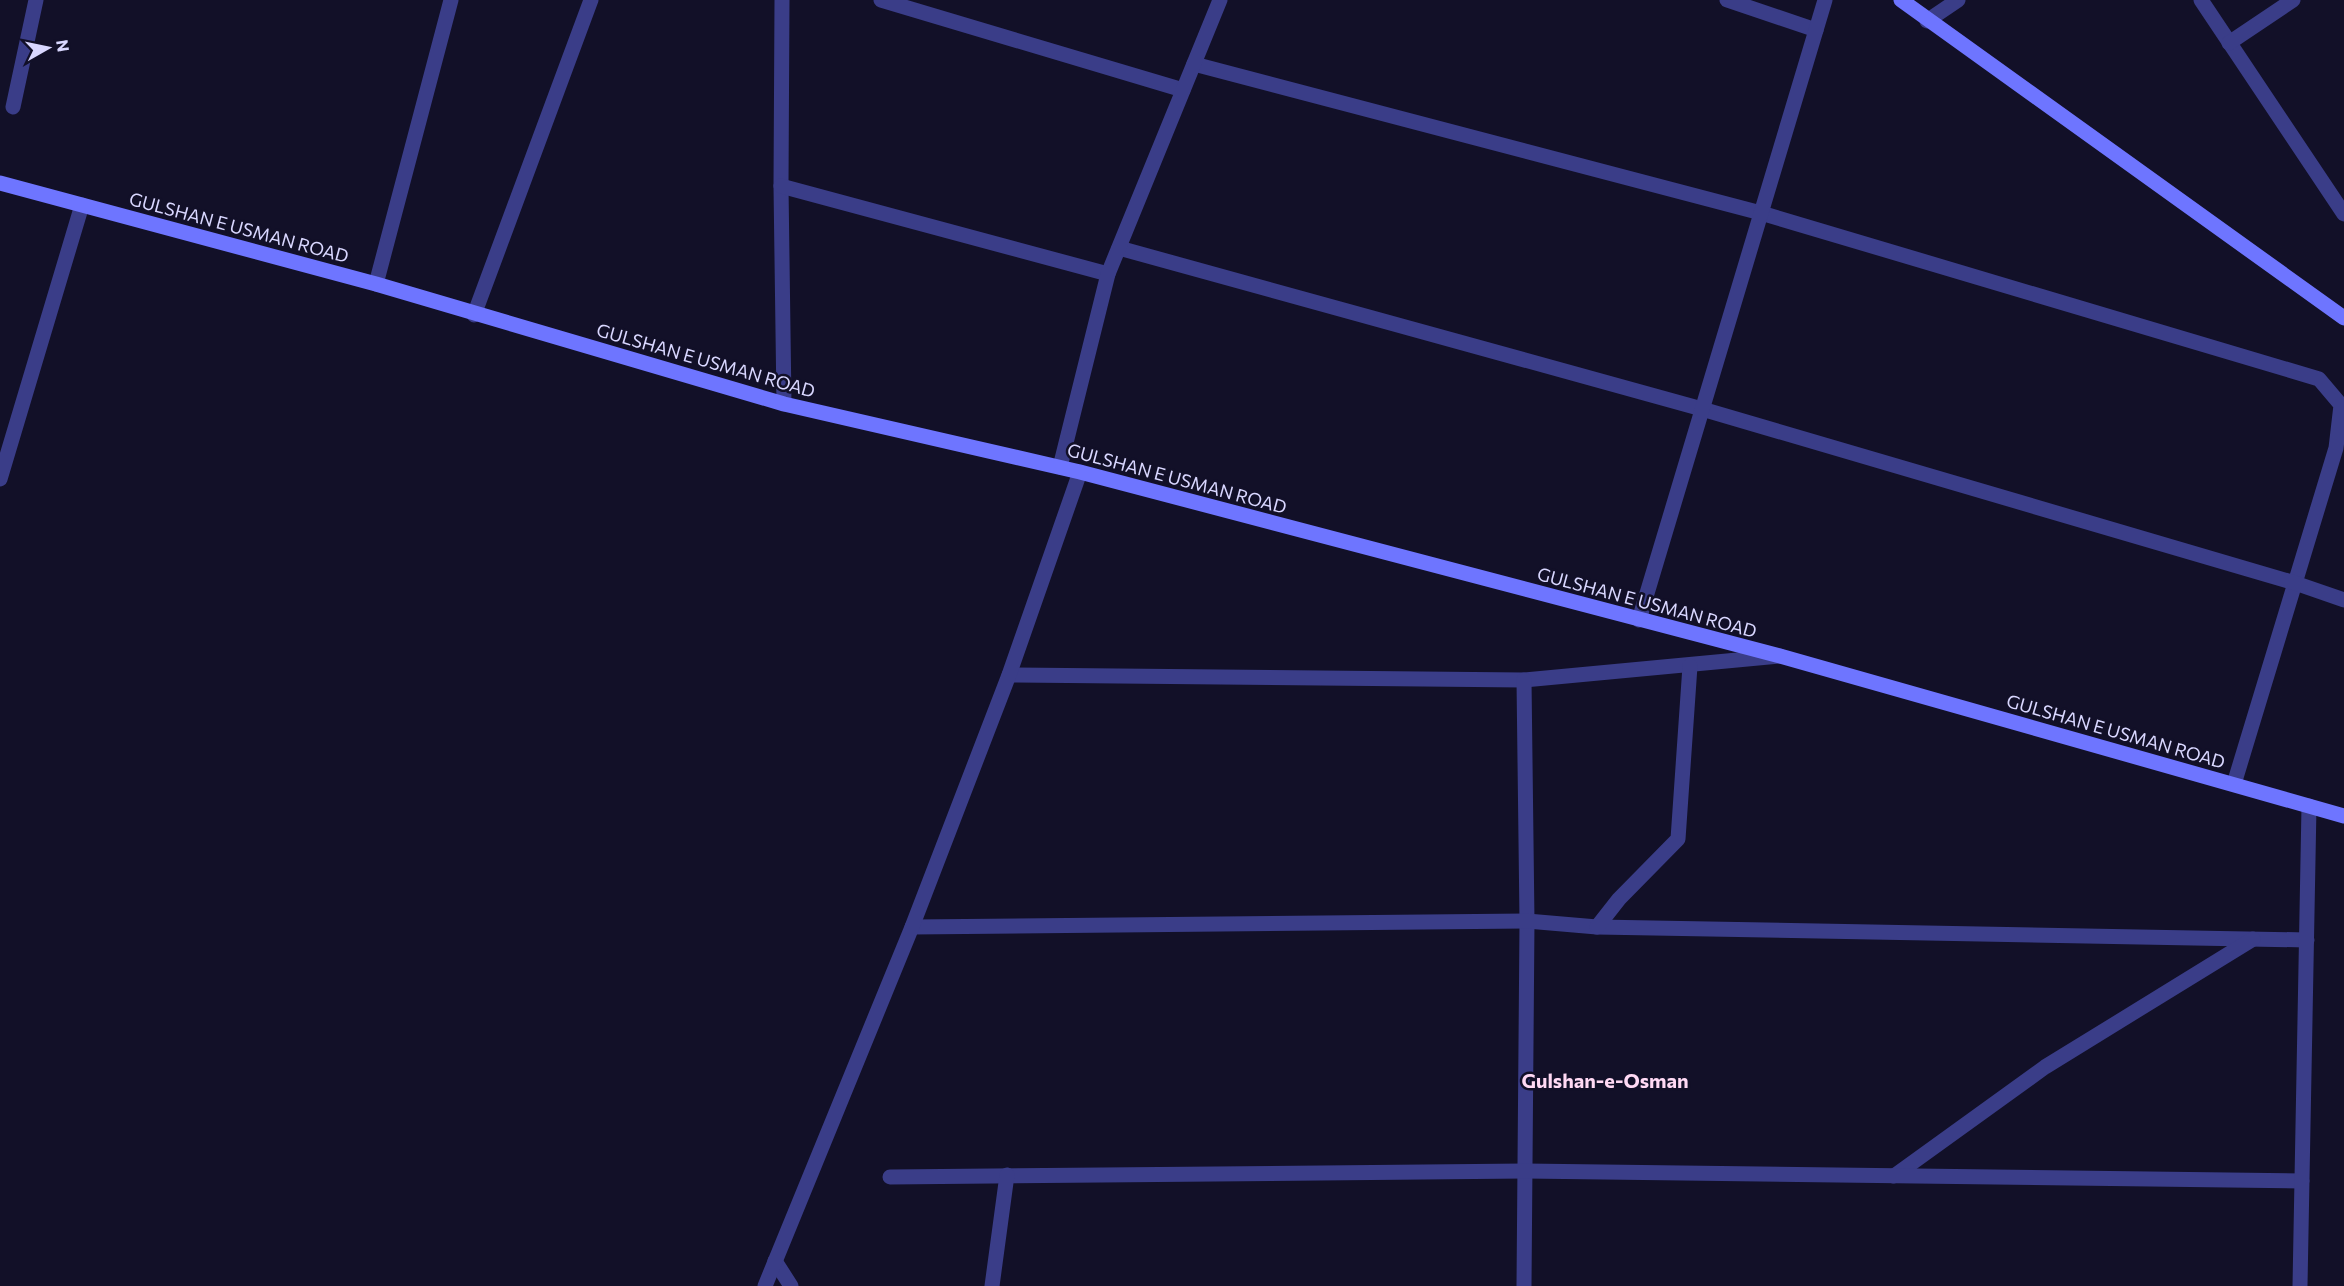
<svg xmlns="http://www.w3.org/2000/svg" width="2344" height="1286" font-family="Commissioner,sans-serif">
  <rect width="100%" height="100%" fill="#121028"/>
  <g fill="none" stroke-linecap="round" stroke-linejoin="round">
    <!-- street -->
    <g stroke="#3a3d88" stroke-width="15">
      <path d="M782 0 781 186 784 404"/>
      <path d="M881 0 1183 90"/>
      <path d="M1727 0 1816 30"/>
      <path d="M2201 0 2344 214"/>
      <path d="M1927 21 1958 0"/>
      <path d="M2229 43 2293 0"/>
      <path d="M1194 64 1761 213 2319 379 2341 405 2336 448 2234 784"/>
      <path d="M13 107 36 0"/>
      <path d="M781 186 1108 274"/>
      <path d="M1119 248 1702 409 2295 583 2344 600"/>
      <path d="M376 284 451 0"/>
      <path d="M474 315 591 0"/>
      <path d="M1060 467 1108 274 1220 0"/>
      <path d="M0 479 82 205"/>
      <path d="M1639 620 1825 0"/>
      <path d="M1009 675 1524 680 1780 656"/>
      <path d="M1524 680 1527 921 1524 1286"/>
      <path d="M912 927 1527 921 1597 927 2307 940"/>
      <path d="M1597 927 1619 899 1678 839 1690 666"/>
      <path d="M1894 1176 2045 1067 2253 939"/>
      <path d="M890 1177 1525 1171 2302 1181"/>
      <path d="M775 1261 791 1286"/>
      <path d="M765 1286 912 927 1009 675 1080 472"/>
      <path d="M992 1286 1007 1175"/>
      <path d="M2300 1286 2309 806"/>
    </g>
    <!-- secondary -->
    <g stroke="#6e75ff" stroke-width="15">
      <path d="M1901 0 2344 318"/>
      <path d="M0 183 376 284 784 404 1080 472 1780 656 2344 816"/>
    </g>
  </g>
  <g text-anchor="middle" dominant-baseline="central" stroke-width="5" stroke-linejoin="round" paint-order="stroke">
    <!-- street labels -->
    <g font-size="18" fill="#d9d7ff" stroke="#121028">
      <text transform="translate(239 227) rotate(15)">GULSHAN E USMAN ROAD</text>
      <text transform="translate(706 360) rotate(16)">GULSHAN E USMAN ROAD</text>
      <text transform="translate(1177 478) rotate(15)">GULSHAN E USMAN ROAD</text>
      <text transform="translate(1647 602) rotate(15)">GULSHAN E USMAN ROAD</text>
      <text transform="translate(2116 731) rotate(16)">GULSHAN E USMAN ROAD</text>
    </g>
    <!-- neighbourhood labels -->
    <g font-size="20" font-weight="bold" fill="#ffd9f4" stroke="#121028">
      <text x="1605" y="1080">Gulshan-e-Osman</text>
    </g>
  </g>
  <!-- north arrow -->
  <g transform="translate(48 48) rotate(81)" stroke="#121028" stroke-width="4.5" paint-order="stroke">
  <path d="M0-4.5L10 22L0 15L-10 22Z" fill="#d9d7ff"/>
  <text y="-9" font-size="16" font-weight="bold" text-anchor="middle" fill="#d9d7ff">N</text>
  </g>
</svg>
